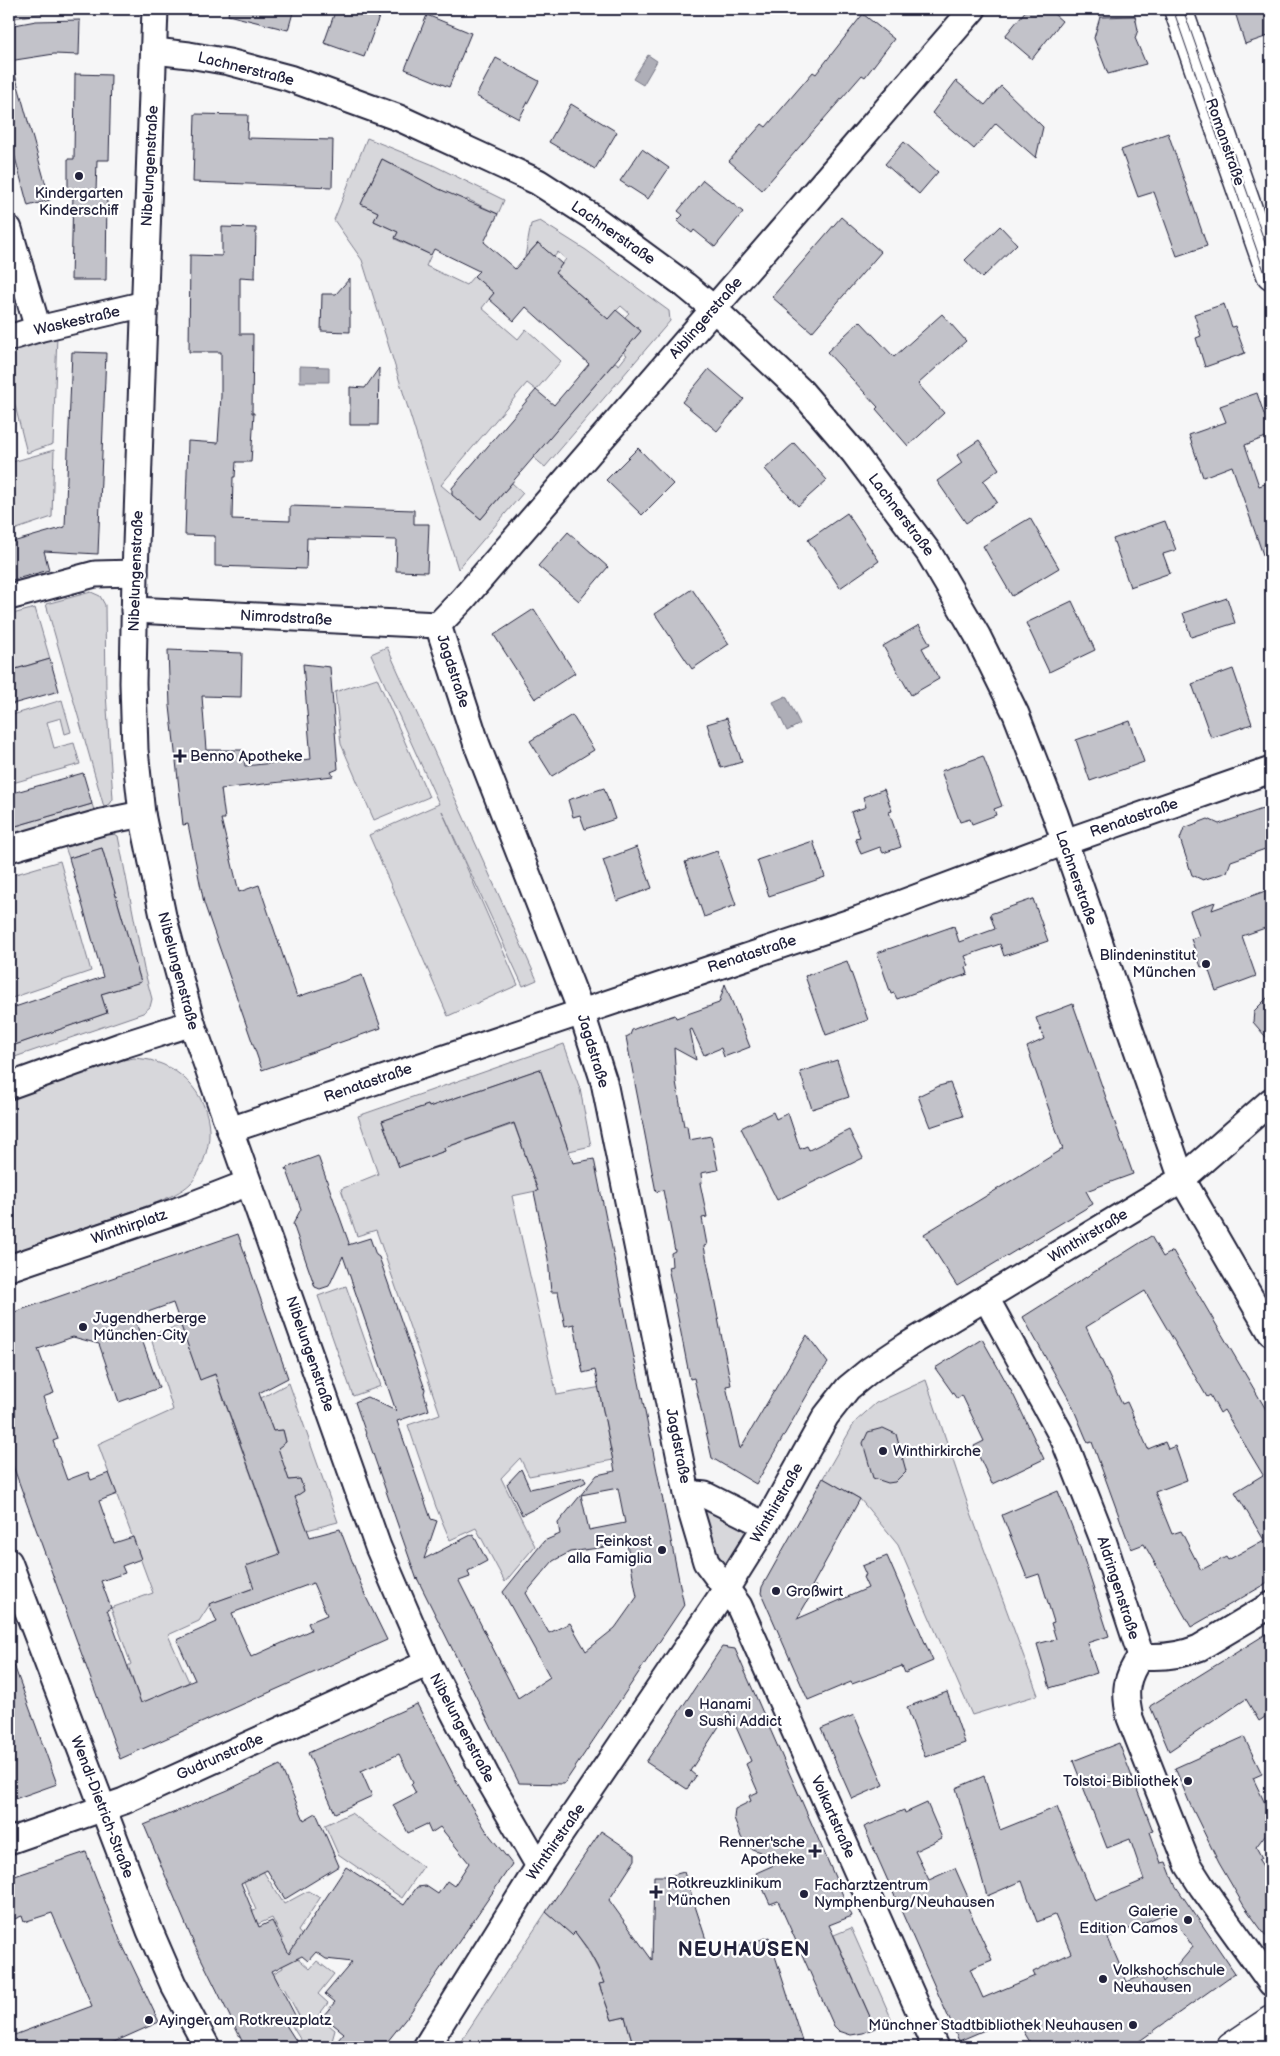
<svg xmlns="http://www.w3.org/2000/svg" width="1280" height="2056" font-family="'Balsamiq Sans',sans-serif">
  <rect width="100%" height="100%" fill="#f6f6f7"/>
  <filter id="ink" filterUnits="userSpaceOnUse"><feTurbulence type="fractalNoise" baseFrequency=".02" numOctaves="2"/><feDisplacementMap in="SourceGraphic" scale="10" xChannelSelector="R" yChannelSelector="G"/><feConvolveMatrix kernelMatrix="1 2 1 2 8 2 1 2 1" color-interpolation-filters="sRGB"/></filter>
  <g filter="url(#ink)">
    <!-- green -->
    <g fill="#d7d7db" stroke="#7c7c8b">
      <path d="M12 9H65L15 18Z"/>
      <path d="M367 138 431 164 504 200 498 214 467 199 465 202 412 176 413 174 382 159 361 204 378 212 374 221 398 232 395 239 431 255 426 266 466 285 474 276 494 293 482 308 518 339 526 329 561 361 536 390 527 383 441 485 481 519 512 483 523 493 458 569 362 260 334 220Z"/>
      <path d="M540 221 586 250 658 303 669 311 670 321 545 467 533 457 615 362 619 365 627 355 623 352 641 331 625 317 629 313 621 306 608 319 555 273 566 259 558 252 554 257 538 243 525 257 531 224Z"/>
      <path d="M57 335 53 444 27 453 9 382V350Z"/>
      <path d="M54 450 52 517 14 530 9 509V463Z"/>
      <path d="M91 592 100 596 105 605 106 693 113 799 110 804 104 807 46 604Z"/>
      <path d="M35 608 50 659 9 671V615Z"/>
      <path d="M387 647 537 980 523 986 442 811 518 985 448 1016 369 835 439 804 371 654Z"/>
      <path d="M377 678 429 797 374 820 341 744 335 692Z"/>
      <path d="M62 700 71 732 65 734 61 718 47 722 54 748 74 743 80 764 9 784V716Z"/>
      <path d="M92 804 94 810 9 835V828Z"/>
      <path d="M113 833 118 836 144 969 152 999 150 1007 143 1013 9 1059V1047L107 1013 101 994 141 982 102 848 69 858 65 847Z"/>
      <path d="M60 861 91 971 9 999V876Z"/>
      <path d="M564 1044 580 1089 591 1146 569 1151 540 1069 429 1107 428 1105 382 1121 399 1167 445 1151 444 1148 514 1124 529 1165 555 1156V1187L512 1196 557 1395 607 1386 601 1400 613 1460 529 1476 520 1458 501 1478 535 1546 505 1582 476 1528 450 1540 436 1507 408 1425 440 1414 376 1230 357 1236 341 1189 378 1174 358 1116Z"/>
      <path d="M134 1058C141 1059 150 1059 156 1062 194 1074 218 1114 206 1153 203 1163 199 1174 191 1183 182 1192 169 1197 158 1202L9 1254V1097L101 1064Z"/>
      <path d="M346 1286 381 1386 353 1396 318 1296Z"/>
      <path d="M181 1325 200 1379 218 1374 220 1389 283 1564 254 1588 210 1604 199 1621 168 1635 189 1682 170 1691 173 1699 143 1709 128 1666 131 1664 111 1608 153 1593 98 1444 173 1410 150 1335Z"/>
      <path d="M926 1380 970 1511 1038 1695 972 1715 898 1545 860 1499 823 1478 855 1422 876 1403Z"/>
      <path d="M289 1383 338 1522 307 1530 295 1497 304 1490 300 1479 289 1480 277 1448 286 1442 283 1430 273 1431 261 1398Z"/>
      <path d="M696 1502 753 1532 729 1570 708 1541Z"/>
      <path d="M351 1813 423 1867 402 1898 338 1854 325 1825Z"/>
      <path d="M249 1849 284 1904 308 1891 320 1898 298 1931 305 1939 293 1954 310 1969 317 1961 334 1974 318 1994 328 2003 318 2016 335 2030 332 2041 327 2047H305L292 2026 302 2021 284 1988 267 1997 259 1981 283 1968 276 1943 283 1939 272 1918 242 1931 236 1917 256 1910 236 1863Z"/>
      <path d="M546 1912 572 1934 575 1932C587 1948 596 1964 604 1983L599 1985 612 2020 625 2017 634 2047H457Z"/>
      <path d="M851 1928 892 2020 875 2028 834 1935Z"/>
    </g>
    <!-- water -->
    <g fill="#aeaeb7" stroke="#767685">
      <path d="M648 55 657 61 643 85 633 79Z"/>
      <path d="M300 366 329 367V382H300Z"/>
      <path d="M786 696 800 724 787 731 773 702Z"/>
    </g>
    <!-- building -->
    <g fill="#c2c2c9" stroke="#22223b" fill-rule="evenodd">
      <path d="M229 9H294L288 30 228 15Z"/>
      <path d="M336 9H382L364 57 324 43Z"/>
      <path d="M1027 9H1048L1062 21 1032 59 1005 36Z"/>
      <path d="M1234 9H1271V35L1245 44Z"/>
      <path d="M863 14 894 39 865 77 862 75 762 190 729 161 762 124 766 127 813 72 816 74Z"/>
      <path d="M427 15 471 33 449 87 405 69Z"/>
      <path d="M1135 16 1138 30 1135 38 1146 64 1108 74 1094 38 1100 17Z"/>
      <path d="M80 20 79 55 54 54 9 61V26L36 21Z"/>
      <path d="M496 58 539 81 519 119 476 96Z"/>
      <path d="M9 71H14L50 200 28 206 9 135Z"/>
      <path d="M75 74 111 75 109 160H97L96 192H107L106 280H71L73 194 68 195V159H74Z"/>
      <path d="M956 81 985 105 1001 86 1043 127 1036 158 996 123 974 149 932 113Z"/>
      <path d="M571 104 617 132 595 169 549 142Z"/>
      <path d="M195 114 248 115 247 138 333 140 332 187 193 182Z"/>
      <path d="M1168 133 1207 246 1177 256 1154 192 1138 197 1121 150Z"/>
      <path d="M904 142 938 172 919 194 885 164Z"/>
      <path d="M642 149 669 168 648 199 620 181Z"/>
      <path d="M382 159 439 189 498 214 484 242 515 269 538 243 562 264 555 273 608 319 616 310 641 331 481 519 452 495V488L536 390 554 405 589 364 526 307 514 321 489 299 494 293 474 276 479 271 434 249 431 255 395 238 398 232 374 221 378 212 361 204Z"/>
      <path d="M703 180 743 212 715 247 694 230 692 233 677 221 683 215 678 211Z"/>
      <path d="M841 217 881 252 812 332 772 297Z"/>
      <path d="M1000 226 1017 244 982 278 965 260Z"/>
      <path d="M222 227 256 228 255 278 240 277V334H253L252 413H254L251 462H236L235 477H233L232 519 290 521V506L414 510V524H429L427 572 396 571 397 540 307 538 306 569 215 566V536L185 535 188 441 218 443 221 396V352H189L190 255 222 256Z"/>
      <path d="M350 278V332L321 331 322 294H336Z"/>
      <path d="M1224 304 1232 327 1235 326 1245 353 1205 367 1196 338 1201 336 1194 314Z"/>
      <path d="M942 314 966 341 918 384 944 413 908 446 876 409 878 407 827 352 860 321 894 357Z"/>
      <path d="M72 352 106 353 98 554 44 551 49 570 9 581V543L65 527Z"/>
      <path d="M379 368 378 425H350V387L365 388Z"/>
      <path d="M709 369 744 399 717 431 682 402Z"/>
      <path d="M1257 393 1271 435 1245 445 1259 486 1271 482V572H1269L1232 466 1203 477 1189 435 1226 422 1220 406Z"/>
      <path d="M979 440 999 469 983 481 997 502 966 523 937 481 962 463 957 455Z"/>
      <path d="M794 443 827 480 798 506 765 469Z"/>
      <path d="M638 448 673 484 642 515 606 480Z"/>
      <path d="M847 513 879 561 840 588 808 540Z"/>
      <path d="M1030 518 1059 568 1012 596 983 546Z"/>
      <path d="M1165 521 1176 550 1163 554 1170 573 1130 587 1113 539Z"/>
      <path d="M568 532 608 567 579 601 538 566Z"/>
      <path d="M692 589 729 644 692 669 655 614Z"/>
      <path d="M1227 598 1235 623 1191 637 1183 613Z"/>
      <path d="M1072 601 1095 650 1049 672 1026 623Z"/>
      <path d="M534 609 575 673 535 699 494 635Z"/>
      <path d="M919 625 930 644 922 648 939 679 911 695 883 646Z"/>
      <path d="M168 650 242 653 241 697 202 696 206 750H243L245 766 311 759 303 664 330 667 338 769 331 772 333 776 221 789 225 819H221L239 892 259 885 297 997 362 975 381 1028 262 1070 204 903 188 824 183 825 170 706Z"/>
      <path d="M50 659 59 691 9 705V671Z"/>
      <path d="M1233 669 1252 724 1211 738 1192 684Z"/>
      <path d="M572 715 594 750 552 776 530 741Z"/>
      <path d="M727 718 742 762 721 768 707 724Z"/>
      <path d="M1130 721 1144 762 1090 781 1076 740Z"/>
      <path d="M983 756 1002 806 994 809 996 815 972 824 970 819 960 822 941 771Z"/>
      <path d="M83 773 92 804 9 828V794Z"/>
      <path d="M604 788 615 819 585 829 580 815 573 817 568 800Z"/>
      <path d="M884 789 892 811 889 812 901 847 883 853 880 847 861 854 855 838 860 837 851 812 866 807 863 797Z"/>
      <path d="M1271 806V847L1231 861 1227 872 1203 880 1192 875 1180 839 1184 828 1208 819 1219 824Z"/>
      <path d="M813 841 825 877 769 896 757 860Z"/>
      <path d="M637 847 652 888 617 901 603 860Z"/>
      <path d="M102 848 141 982 101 994 107 1013 9 1047V1009L103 977 69 858Z"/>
      <path d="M717 851 736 905 704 917 685 862Z"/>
      <path d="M1271 889V926L1242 936 1256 976 1216 991 1207 965 1201 967 1191 939 1199 936 1190 911 1215 902 1212 910Z"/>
      <path d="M1033 899 1048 941 1004 956 1000 944 965 956 969 966 966 967 968 974 897 999 894 993 891 994 877 953 954 926 959 942 995 929 990 914Z"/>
      <path d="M847 961 868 1020 826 1035 805 976Z"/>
      <path d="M725 984 750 1047 724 1057 721 1048 704 1055 692 1029 690 1030 696 1060 674 1048 676 1082 684 1126H687L689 1140 711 1136 718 1170 701 1173 702 1183H700L707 1217 702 1218 707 1245 704 1246 731 1385 726 1386 740 1449 807 1335 828 1363 817 1378 756 1484 712 1458 694 1378 690 1379 668 1267 672 1266 671 1253 675 1251 663 1190 656 1192 626 1037 630 1035 632 1030 647 1024 675 1015 676 1018 719 1003Z"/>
      <path d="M1271 994V1043L1253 1022 1254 1011Z"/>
      <path d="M1073 1004 1133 1174 1086 1191 1093 1204 957 1286 924 1234 1063 1149 1027 1047 1044 1039 1036 1018Z"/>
      <path d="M837 1060 849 1097 812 1109 800 1072Z"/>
      <path d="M540 1069 573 1163 594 1159 684 1605 564 1784 519 1783 417 1578V1580L355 1402 367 1397 396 1411 343 1256 329 1286 320 1289 315 1287 293 1224 301 1209 286 1168 318 1156 349 1243 348 1245 370 1238 376 1255 379 1257 425 1389 424 1393 429 1410 397 1421 431 1519 437 1521 424 1559 473 1534 487 1561 468 1571 470 1577 459 1581 518 1698 550 1677 503 1592 544 1541 560 1534 558 1523 597 1475 615 1471 595 1370 583 1373 574 1324 565 1326 558 1292H551L548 1259 534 1192 538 1191 514 1123 444 1148 445 1151 399 1167 382 1121 428 1105 429 1107ZM618 1488 625 1523 589 1530 581 1495ZM627 1544 637 1597 615 1628 586 1651 570 1623 549 1633 526 1593 553 1561 570 1552Z"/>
      <path d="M950 1083 963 1116 930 1127 918 1096 939 1086Z"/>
      <path d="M773 1112 776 1119 788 1113 800 1149 807 1146 809 1150 849 1130 863 1158 777 1200 741 1128Z"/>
      <path d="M238 1234 288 1378 259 1393 273 1431 283 1430 286 1442 278 1448 289 1480 300 1479 304 1491 295 1497 310 1537 340 1529 365 1595 387 1640 120 1759 9 1455V1314ZM173 1303 200 1380 215 1374 280 1554 246 1566 254 1588 209 1604 217 1622 177 1640 195 1680 141 1703 107 1610 111 1608 101 1581 125 1573 122 1566 141 1559 133 1537 114 1543 99 1501 117 1494 109 1473 91 1480 88 1472 67 1480 53 1441 58 1439 43 1397 54 1393 38 1349 73 1337 99 1344 119 1402 159 1388 134 1317ZM313 1583 327 1615 308 1623 311 1630 251 1657 232 1613Z"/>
      <path d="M1151 1236 1163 1257 1173 1251 1271 1418V1581L1191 1627 1144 1544 1131 1549 1092 1442 1088 1443 1071 1403 1023 1317ZM1145 1291 1207 1397 1210 1395 1220 1413 1224 1410 1263 1475 1235 1492 1264 1540 1228 1560 1226 1557 1201 1570 1181 1531 1172 1534 1155 1492 1187 1480 1175 1446 1168 1449 1165 1442 1148 1449 1127 1402 1122 1404 1086 1327Z"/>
      <path d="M982 1339 1014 1396 1044 1459 992 1484 974 1446 984 1441 962 1395 957 1399 935 1368Z"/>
      <path d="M883 1428 896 1434 906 1471 895 1482 888 1483 873 1478 863 1443 868 1432Z"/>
      <path d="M521 1469 530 1489 584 1477 586 1482 522 1515 507 1484Z"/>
      <path d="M823 1478 860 1499 811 1588 816 1586 797 1619 868 1588 863 1577 866 1575 862 1566 887 1556 933 1661 905 1673 902 1666 852 1684 851 1682 808 1700 761 1593 762 1587Z"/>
      <path d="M1058 1491 1080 1547 1109 1636 1087 1643 1097 1673 1050 1688 1037 1644 1056 1639 1051 1623 1054 1622 1039 1574 1027 1578 1002 1515Z"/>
      <path d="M1271 1631V1713L1259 1721 1246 1699 1169 1751 1150 1706Z"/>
      <path d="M722 1647 735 1649 852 1916 829 1925 875 2028 863 2033 851 2035 839 2031 834 2026 778 1901 770 1904 756 1873 783 1861 747 1847 741 1837 734 1818 735 1809 751 1801 749 1796 758 1792 746 1764 751 1761 729 1711 690 1771 696 1776 687 1789 646 1762Z"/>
      <path d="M9 1657H11L57 1784 9 1801Z"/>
      <path d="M947 1692 965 1743 925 1757 907 1707Z"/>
      <path d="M417 1704 459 1786 487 1832 512 1864 408 2016 383 2047H332L344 2033 323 2016 335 2002 325 1994 352 1962 326 1959 316 1952 308 1961 302 1956 272 1971 297 2019 286 2025 300 2047H245L194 1944 144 1825 228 1790 280 1765 304 1820 316 1813 339 1866 285 1899 267 1870 241 1883 259 1927 272 1921 289 1954 346 1867 404 1905 417 1887 426 1886 438 1894 447 1881 454 1886 469 1863 440 1827 431 1833 427 1824 408 1833 393 1805 416 1793 411 1784 413 1782 399 1754 361 1771 372 1796 335 1813 308 1753Z"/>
      <path d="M854 1715 884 1785 852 1799 821 1729Z"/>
      <path d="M1244 1737 1262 1774 1253 1778 1271 1816V1827L1256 1847 1262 1858 1259 1860 1271 1878V1943L1244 1906 1219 1863 1190 1804 1175 1768Z"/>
      <path d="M1119 1743 1153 1831 1150 1832 1161 1863 1166 1862 1175 1885 1235 1973 1131 2047H1033L1015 2017 959 2041 864 1827 904 1810 905 1813 927 1803 942 1838 915 1851 929 1880 955 1868 971 1904 967 1906 992 1960 970 1969 983 1998 1035 1976 1033 1972 1071 1953 1055 1915 1037 1922 1022 1881 987 1896 956 1788 984 1776 1000 1830 1057 1807 1095 1901 1144 1880 1130 1839 1107 1848 1073 1761ZM1169 1912 1193 1947 1163 1982 1158 1969 1127 1982 1108 1938Z"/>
      <path d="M601 1831 635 1854V1860L609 1900 652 1960 654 1876H669L684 1872 711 1955 769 1937 804 2047H634L625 2017 612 2020 599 1984 604 1983 597 1966 587 1948 575 1932 572 1935 546 1912Z"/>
      <path d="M86 1852 120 1940 159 2022 103 2047H9V2037L92 2006 52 1913 24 1922 22 1916 9 1921V1878Z"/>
    </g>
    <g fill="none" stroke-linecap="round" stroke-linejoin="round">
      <!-- minor casing -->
      <g stroke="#22223b" stroke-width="29">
        <g id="minor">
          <path d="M155 9 135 573 133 683 135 750 142 814 163 916 192 1023 378 1547 428 1663 486 1775 539 1866"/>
          <path d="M155 51 189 55 229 62 289 78 399 118 538 182 591 216 685 285 714 309 801 391 854 453 929 553 977 635 1016 714 1055 814 1182 1179 1271 1333"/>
          <path d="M9 229 38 329"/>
          <path d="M9 338 38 329 145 304"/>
          <path d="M9 597 95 574 135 573"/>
          <path d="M134 610 438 625"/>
          <path d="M438 625 477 745 581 1011 604 1082 690 1508 706 1562 739 1606 935 2047"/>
          <path d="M438 625 463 599 973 9"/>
          <path d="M9 849 102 822 142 814"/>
          <path d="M9 1086 123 1045 192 1023"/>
          <path d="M230 1130 859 919 1065 842 1271 770"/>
          <path d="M9 1268 176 1211 248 1183"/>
          <path d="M986 1298 1064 1440 1102 1537 1141 1656"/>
          <path d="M687 1493 705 1495 765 1525"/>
          <path d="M9 1562 150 1931 173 1984 207 2047"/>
          <path d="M1141 1656C1125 1678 1124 1692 1130 1718L1188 1865 1202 1887 1271 1983"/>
          <path d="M1141 1656C1162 1658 1179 1656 1199 1648L1271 1605"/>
          <path d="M9 1841 124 1801 428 1663"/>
          <path d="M426 2047 539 1866 726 1589 761 1533 826 1416 848 1388 870 1370 906 1346 1182 1179 1271 1101"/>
        </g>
      </g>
      <!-- major casing -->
      <g stroke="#22223b" stroke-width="31">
        <g id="major">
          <path d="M1178 9 1271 275"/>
          <path d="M1231 2047 1271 2020"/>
        </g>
      </g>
      <!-- minor -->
      <use href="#minor" stroke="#fff" stroke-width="25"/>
      <!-- major -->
      <use href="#major" stroke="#fff" stroke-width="28"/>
      <!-- tram -->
      <g stroke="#22223b" stroke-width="1">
        <path d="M1173 9 1271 291"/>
        <path d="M1183 9 1271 260"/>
        <path d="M1259 2047 1271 2039"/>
      </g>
    </g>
  </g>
  <!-- markers -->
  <g fill="#22223b" stroke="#fff" stroke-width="2">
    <circle cx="79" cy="176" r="5"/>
    <path d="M177.5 748.5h5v5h5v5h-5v5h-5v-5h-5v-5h5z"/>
    <circle cx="1206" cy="964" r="5"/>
    <circle cx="83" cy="1327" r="5"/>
    <circle cx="883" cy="1451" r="5"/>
    <circle cx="662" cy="1550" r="5"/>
    <circle cx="776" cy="1591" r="5"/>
    <circle cx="689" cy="1713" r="5"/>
    <circle cx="1188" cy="1781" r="5"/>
    <path d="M812.5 1843.5h5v5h5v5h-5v5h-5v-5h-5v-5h5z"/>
    <path d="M653.5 1884.5h5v5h5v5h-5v5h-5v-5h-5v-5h5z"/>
    <circle cx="804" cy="1894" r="5"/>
    <circle cx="1188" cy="1920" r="5"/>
    <circle cx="1103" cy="1979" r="5"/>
    <circle cx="149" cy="2020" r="5"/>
    <circle cx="1133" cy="2025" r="5"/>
  </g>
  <g text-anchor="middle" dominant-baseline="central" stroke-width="4.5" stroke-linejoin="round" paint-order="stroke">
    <!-- street labels -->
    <g font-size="15" fill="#22223b" stroke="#fff">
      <text transform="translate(246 69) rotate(14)">Lachnerstraße</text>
      <text transform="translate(1225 142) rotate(71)">Romanstraße</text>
      <text transform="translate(150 166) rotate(-87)">Nibelungenstraße</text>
      <text transform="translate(613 233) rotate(35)">Lachnerstraße</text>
      <text transform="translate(706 318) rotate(-49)">Aiblingerstraße</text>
      <text transform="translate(77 321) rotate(-13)">Waskestraße</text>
      <text transform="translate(901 515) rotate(53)">Lachnerstraße</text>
      <text transform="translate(136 571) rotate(-88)">Nibelungenstraße</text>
      <text transform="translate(286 618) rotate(3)">Nimrodstraße</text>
      <text transform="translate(453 671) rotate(72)">Jagdstraße</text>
      <text transform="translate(1134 818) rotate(-19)">Renatastraße</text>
      <text transform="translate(1076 878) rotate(71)">Lachnerstraße</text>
      <text transform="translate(752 954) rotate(-18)">Renatastraße</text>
      <text transform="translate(178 971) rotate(75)">Nibelungenstraße</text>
      <text transform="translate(593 1051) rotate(73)">Jagdstraße</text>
      <text transform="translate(368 1083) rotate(-19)">Renatastraße</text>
      <text transform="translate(129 1227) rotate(-19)">Winthirplatz</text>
      <text transform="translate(1088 1236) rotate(-31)">Winthirstraße</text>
      <text transform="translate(310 1354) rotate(71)">Nibelungenstraße</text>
      <text transform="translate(678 1446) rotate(79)">Jagdstraße</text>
      <text transform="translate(777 1503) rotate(-60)">Winthirstraße</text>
      <text transform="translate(1118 1588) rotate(72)">Aldringenstraße</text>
      <text transform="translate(462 1728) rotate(62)">Nibelungenstraße</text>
      <text transform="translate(220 1757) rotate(-24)">Gudrunstraße</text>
      <text transform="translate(102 1807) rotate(69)">Wendl-Dietrich-Straße</text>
      <text transform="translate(833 1817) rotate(66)">Volkartstraße</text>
      <text transform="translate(556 1842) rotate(-55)">Winthirstraße</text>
    </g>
    <!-- poi labels -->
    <g font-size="15" fill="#22223b" stroke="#fff" text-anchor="start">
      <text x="79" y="193" text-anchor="middle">Kindergarten<tspan x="79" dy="17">Kinderschiff</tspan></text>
      <text x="190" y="756">Benno Apotheke</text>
      <text x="1196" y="955" text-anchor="end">Blindeninstitut<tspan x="1196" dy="17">München</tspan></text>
      <text x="93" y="1318">Jugendherberge<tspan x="93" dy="17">München-City</tspan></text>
      <text x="893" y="1451">Winthirkirche</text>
      <text x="652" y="1541" text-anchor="end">Feinkost<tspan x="652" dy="17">alla Famiglia</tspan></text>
      <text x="786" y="1591">Großwirt</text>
      <text x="699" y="1704">Hanami<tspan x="699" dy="17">Sushi Addict</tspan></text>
      <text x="1178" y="1781" text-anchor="end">Tolstoi-Bibliothek</text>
      <text x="805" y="1842" text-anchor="end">Renner'sche<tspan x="805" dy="17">Apotheke</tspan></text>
      <text x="667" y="1883">Rotkreuzklinikum<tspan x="667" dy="17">München</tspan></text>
      <text x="814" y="1885">Facharztzentrum<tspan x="814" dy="17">Nymphenburg/Neuhausen</tspan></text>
      <text x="1178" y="1911" text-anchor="end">Galerie<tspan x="1178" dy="17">Edition Camos</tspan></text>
      <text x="1113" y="1970">Volkshochschule<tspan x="1113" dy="17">Neuhausen</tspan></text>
      <text x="159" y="2020">Ayinger am Rotkreuzplatz</text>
      <text x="1123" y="2025" text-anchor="end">Münchner Stadtbibliothek Neuhausen</text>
    </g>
    <!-- district labels -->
    <g font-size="20" font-weight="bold" letter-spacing="1" fill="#22223b" stroke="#fff">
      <text x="744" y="1950">NEUHAUSEN</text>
    </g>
  </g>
  <!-- margin -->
  <rect width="1280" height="2056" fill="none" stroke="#fff" stroke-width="30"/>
  <rect x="15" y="15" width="1250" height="2026" fill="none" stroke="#22223b" stroke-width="2" filter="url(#ink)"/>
</svg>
